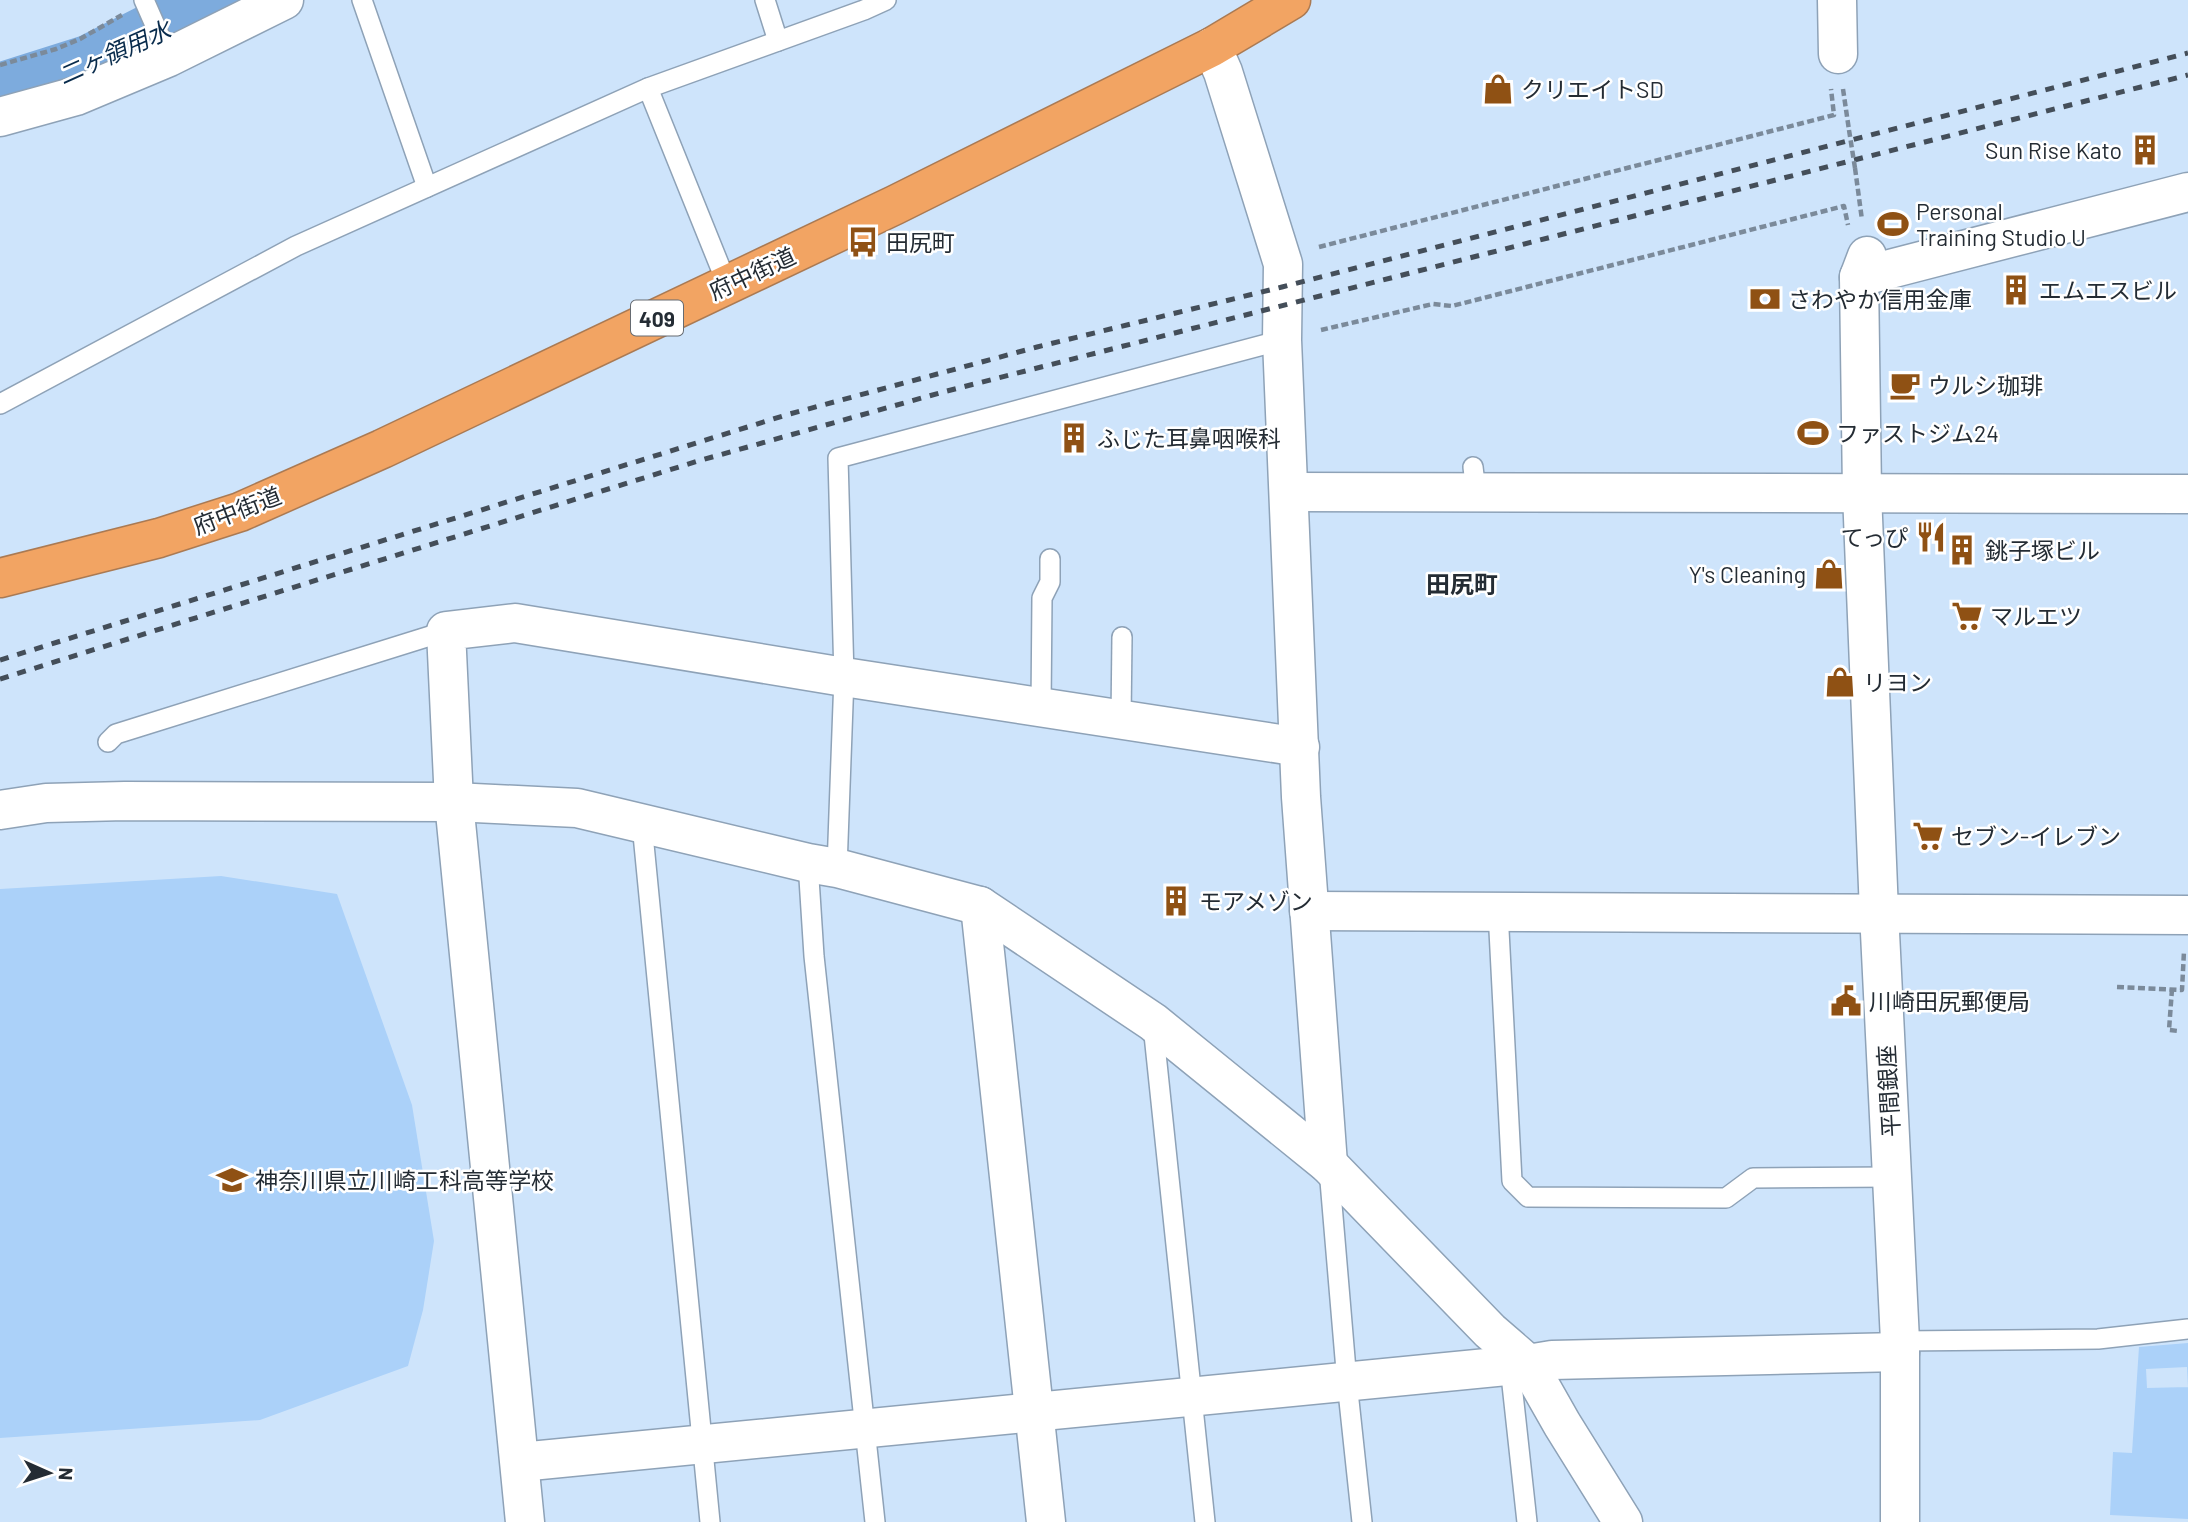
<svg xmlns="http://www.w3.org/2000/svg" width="2188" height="1522" font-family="Barlow,'Noto Sans JP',sans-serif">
  <rect width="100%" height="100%" fill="#cee4fb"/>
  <!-- green -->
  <g fill="#abd1f9" fill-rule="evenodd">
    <path d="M221 876 337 894 412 1105 434 1241 423 1310 408 1366 260 1420 0 1438V889Z"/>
    <path d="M2188 1343V1519L2110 1515 2113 1452 2132 1453 2139 1347ZM2187 1367 2188 1387 2147 1388 2146 1369Z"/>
  </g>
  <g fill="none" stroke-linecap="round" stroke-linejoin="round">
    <!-- river -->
    <path stroke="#7dabdd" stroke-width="66" d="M0 96 92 67 224 0"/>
    <!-- lane casing -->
    <g stroke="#8ea2b7" stroke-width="22">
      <g id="lane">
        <path d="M144 0 169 57"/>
        <path d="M362 0 427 187"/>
        <path d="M765 0 778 41"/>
        <path d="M648 88 727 284"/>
        <path d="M0 404 296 246 648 88 864 10 886 0"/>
        <path d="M1473 467 1476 492"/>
        <path d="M1041 707 1042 598 1050 582V559"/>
        <path d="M1121 719 1122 637"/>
        <path d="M108 742 116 734 446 631"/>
        <path d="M642 824 710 1522"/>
        <path d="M808 863 814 956 875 1522"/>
        <path d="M837 868 844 677 838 458 1282 340"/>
        <path d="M1498 911 1512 1181 1528 1197 1726 1198 1753 1178 1893 1177"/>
        <path d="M1153 1025 1205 1522"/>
        <path d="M1329 1169 1347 1382 1362 1522"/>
        <path d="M1900 1341 2098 1339 2188 1329"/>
        <path d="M1510 1366 1527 1522"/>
      </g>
    </g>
    <!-- street casing -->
    <g stroke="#8ea2b7" stroke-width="41">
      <g id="street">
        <path d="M1837 0 1838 54"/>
        <path d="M1212 47 1223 72 1283 264 1282 340 1301 797 1328 1164"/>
        <path d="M0 117 76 96 169 57 284 0"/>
        <path d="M1867 256 1859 277 1862 493 1879 912 1900 1341V1522"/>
        <path d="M1859 277 2188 192"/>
        <path d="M1290 492 2188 494"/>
        <path d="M454 802 446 631 515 623 844 677 1300 747"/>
        <path d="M0 810 46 803 125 801 454 802 577 808 808 863 837 868 980 906 1153 1022 1328 1164 1490 1331 1528 1364 1562 1424 1623 1522"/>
        <path d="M980 906 1046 1522"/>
        <path d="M1309 911 2188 915"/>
        <path d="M520 1462 1528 1364 1552 1360 1900 1352"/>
      </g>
    </g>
    <!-- secondary casing -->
    <g stroke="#8ea2b7" stroke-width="41">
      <path id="secondary" d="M454 802 525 1522"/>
    </g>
    <!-- highway casing -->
    <g stroke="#aa7a53" stroke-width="41">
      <path id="highway" d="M0 578 159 538 240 512 382 449 895 205 1212 47 1291 0"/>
    </g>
    <!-- path -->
    <g stroke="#7b8a9a" stroke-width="4.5" stroke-dasharray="7 3.5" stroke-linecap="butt">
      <path d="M0 65 56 49 80 39 122 15"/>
      <path d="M1843 89 1849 130"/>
      <path d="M1855 168 1862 220"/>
      <path d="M1319 247 1834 115 1831 89"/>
      <path d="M1321 330 1433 304 1452 306 1844 206 1848 225"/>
      <path d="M2117 987 2182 990 2184 951"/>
      <path d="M2172 989 2169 1030 2178 1031"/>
    </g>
    <!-- lane -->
    <use href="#lane" stroke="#fff" stroke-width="19"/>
    <!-- street -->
    <use href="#street" stroke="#fff" stroke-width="38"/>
    <!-- secondary -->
    <use href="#secondary" stroke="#fff" stroke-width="38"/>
    <!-- highway -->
    <use href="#highway" stroke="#f2a463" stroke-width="38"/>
    <!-- rail -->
    <g stroke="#444e59" stroke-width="5" stroke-dasharray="9 9" stroke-linecap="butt">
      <path d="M0 660 786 415 1037 347 1282 287 2188 53"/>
      <path d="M0 679 698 461 943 392 2188 75"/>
    </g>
    <!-- path-bridge -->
    <path stroke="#7b8a9a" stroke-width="4.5" stroke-dasharray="7 3.5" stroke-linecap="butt" d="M1849 130 1855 168"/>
  </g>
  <!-- icons -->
  <defs>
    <g id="shop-bare" transform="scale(2.415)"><path d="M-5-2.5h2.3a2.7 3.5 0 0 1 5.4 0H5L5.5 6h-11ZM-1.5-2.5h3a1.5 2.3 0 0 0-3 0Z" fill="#8f5114" stroke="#fff" stroke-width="2.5" paint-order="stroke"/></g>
    <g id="building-bare" transform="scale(2.415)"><path d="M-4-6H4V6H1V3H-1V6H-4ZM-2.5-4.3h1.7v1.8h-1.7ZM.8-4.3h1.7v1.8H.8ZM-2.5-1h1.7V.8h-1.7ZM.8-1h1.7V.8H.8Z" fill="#8f5114" stroke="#fff" stroke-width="2.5" paint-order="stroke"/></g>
    <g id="stadium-bare" transform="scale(2.415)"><path d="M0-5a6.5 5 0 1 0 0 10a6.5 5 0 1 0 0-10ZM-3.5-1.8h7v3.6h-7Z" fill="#8f5114" stroke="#fff" stroke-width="2.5" paint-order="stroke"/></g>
    <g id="bus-bare" transform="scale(2.415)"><path d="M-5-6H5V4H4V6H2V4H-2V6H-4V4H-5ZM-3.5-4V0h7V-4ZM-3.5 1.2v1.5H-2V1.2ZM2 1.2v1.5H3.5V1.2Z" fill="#8f5114" stroke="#fff" stroke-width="2.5" paint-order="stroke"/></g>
    <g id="bank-bare" transform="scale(2.415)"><path d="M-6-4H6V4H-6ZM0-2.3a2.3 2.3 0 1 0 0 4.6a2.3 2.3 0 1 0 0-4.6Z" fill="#8f5114" stroke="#fff" stroke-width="2.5" paint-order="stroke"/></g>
    <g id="cafe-bare" transform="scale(2.415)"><path d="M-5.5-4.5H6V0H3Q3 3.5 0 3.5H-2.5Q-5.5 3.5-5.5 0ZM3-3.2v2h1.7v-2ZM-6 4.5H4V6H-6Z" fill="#8f5114" stroke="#fff" stroke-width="2.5" paint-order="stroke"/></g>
    <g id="restaurant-bare" transform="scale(2.415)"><path d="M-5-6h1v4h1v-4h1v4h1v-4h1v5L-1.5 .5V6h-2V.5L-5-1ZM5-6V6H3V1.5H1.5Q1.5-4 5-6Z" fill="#8f5114" stroke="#fff" stroke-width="2.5" paint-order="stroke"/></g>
    <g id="supermarket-bare" transform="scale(2.415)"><path d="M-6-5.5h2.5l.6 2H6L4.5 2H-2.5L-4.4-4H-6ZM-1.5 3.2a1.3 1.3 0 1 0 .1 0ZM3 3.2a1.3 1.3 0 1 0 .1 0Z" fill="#8f5114" stroke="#fff" stroke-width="2.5" paint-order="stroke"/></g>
    <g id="civic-bare" transform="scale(2.415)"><path d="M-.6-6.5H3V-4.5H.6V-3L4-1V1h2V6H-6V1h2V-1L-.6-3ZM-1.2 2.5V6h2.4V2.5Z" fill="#8f5114" stroke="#fff" stroke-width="2.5" paint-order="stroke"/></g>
    <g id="school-bare" transform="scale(2.415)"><path d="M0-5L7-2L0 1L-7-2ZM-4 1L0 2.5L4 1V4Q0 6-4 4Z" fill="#8f5114" stroke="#fff" stroke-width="2.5" paint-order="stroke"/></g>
  </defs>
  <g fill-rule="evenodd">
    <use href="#shop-bare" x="1498" y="89"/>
    <use href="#building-bare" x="2145" y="150"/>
    <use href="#stadium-bare" x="1893" y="224"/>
    <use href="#bus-bare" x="863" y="242"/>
    <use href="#building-bare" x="2016" y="290"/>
    <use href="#bank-bare" x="1765" y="299"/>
    <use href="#cafe-bare" x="1905" y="385"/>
    <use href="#stadium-bare" x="1813" y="433"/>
    <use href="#building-bare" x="1074" y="438"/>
    <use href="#restaurant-bare" x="1931" y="537"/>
    <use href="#building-bare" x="1962" y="550"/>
    <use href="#shop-bare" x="1829" y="574"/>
    <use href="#supermarket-bare" x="1967" y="616"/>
    <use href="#shop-bare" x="1840" y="682"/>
    <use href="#supermarket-bare" x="1928" y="836"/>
    <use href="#building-bare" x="1176" y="901"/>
    <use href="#civic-bare" x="1846" y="1001"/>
    <use href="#school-bare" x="232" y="1180"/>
  </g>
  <g text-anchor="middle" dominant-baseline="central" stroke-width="5" stroke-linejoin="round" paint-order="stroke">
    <!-- shield labels -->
    <rect fill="#fff" stroke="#666b71" stroke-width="2" x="631" y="300.5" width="52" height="35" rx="5"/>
    <g font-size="21" font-weight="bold" fill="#242c34">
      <text x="657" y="318">409</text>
    </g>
    <!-- poi labels -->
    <g font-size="23" fill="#242c34" stroke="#fff" text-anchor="start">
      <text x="1521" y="89">クリエイトSD</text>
      <text x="2122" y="150" text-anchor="end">Sun Rise Kato</text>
      <text x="1916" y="211">Personal<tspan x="1916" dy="26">Training Studio U</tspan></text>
      <text x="886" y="242">田尻町</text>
      <text x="2039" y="290">エムエスビル</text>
      <text x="1788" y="299">さわやか信用金庫</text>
      <text x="1928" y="385">ウルシ珈琲</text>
      <text x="1836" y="433">ファストジム24</text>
      <text x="1097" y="438">ふじた耳鼻咽喉科</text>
      <text x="1908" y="537" text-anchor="end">てっぴ</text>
      <text x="1985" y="550">銚子塚ビル</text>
      <text x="1806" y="574" text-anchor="end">Y's Cleaning</text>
      <text x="1990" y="616">マルエツ</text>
      <text x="1863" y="682">リヨン</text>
      <text x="1951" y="836">セブン-イレブン</text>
      <text x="1199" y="901">モアメゾン</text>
      <text x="1869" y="1001">川崎田尻郵便局</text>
      <text x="255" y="1180">神奈川県立川崎工科高等学校</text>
    </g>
    <!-- street labels -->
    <g font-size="23" fill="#242c34" stroke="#fff">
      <text transform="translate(752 273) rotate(-25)">府中街道</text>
      <text transform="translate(237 510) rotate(-21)">府中街道</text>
      <text transform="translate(1888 1091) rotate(-93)">平間銀座</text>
    </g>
    <!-- water labels -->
    <g font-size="24" font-style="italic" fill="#082b4c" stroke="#fff">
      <text transform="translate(114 52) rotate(-24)">二ヶ領用水</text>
    </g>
    <!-- neighbourhood labels -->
    <g font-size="24" font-weight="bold" fill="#242c34" stroke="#fff">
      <text x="1462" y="583">田尻町</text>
    </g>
  </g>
  <!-- north arrow -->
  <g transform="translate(49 1473) rotate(93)" stroke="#ffffff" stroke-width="5" paint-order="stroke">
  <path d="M0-5L12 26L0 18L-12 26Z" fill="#242c34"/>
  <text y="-10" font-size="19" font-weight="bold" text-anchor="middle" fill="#242c34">N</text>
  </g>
</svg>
